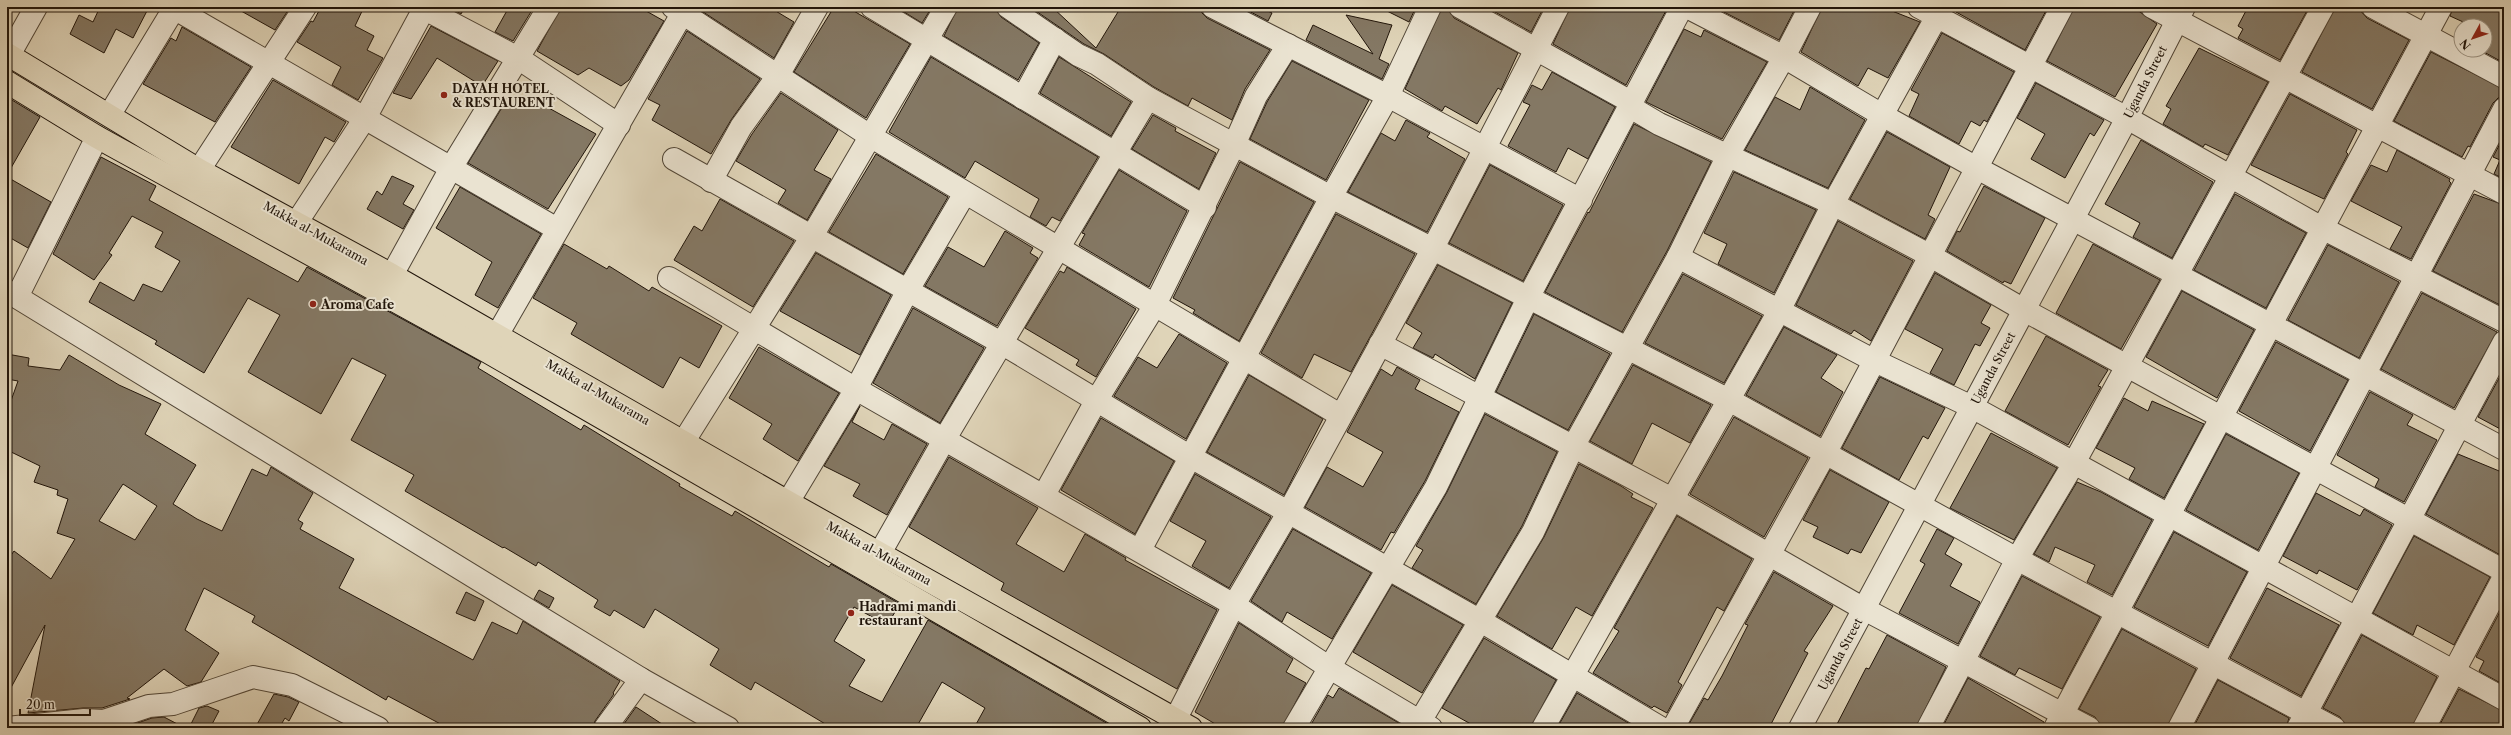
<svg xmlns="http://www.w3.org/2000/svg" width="2511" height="735" font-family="'Libre Caslon Text',serif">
  <rect width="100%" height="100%" fill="#dfd4b8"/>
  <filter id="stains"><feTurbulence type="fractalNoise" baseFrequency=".005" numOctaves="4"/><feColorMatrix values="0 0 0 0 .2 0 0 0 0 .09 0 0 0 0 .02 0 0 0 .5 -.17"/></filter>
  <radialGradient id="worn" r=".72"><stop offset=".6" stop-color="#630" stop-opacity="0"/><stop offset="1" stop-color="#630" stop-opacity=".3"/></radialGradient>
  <!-- building -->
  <g fill="#847864" stroke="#21150a" fill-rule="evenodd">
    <path d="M100 7H149L133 38 116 29 104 53 70 34 79 15 93 22Z"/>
    <path d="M234 7H286L289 9 275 30Z"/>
    <path d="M321 7H364L355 26 374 36 367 50 383 58 358 100 332 85 341 67 297 42 311 21 313 22Z"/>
    <path d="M448 7H465L461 14Z"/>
    <path d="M509 7H534L513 41 495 32Z"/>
    <path d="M561 7H639L664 21 629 80 621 86 589 68 578 75 537 51Z"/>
    <path d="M702 7H769L794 22 774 58 700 10Z"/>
    <path d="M834 7H847L910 44 866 118 794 72Z"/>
    <path d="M896 7H932L922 23Z"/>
    <path d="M958 7H996L1001 17 1039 43 1018 80 944 36Z"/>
    <path d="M1030 7H1052L1096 48 1121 7H1201L1202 13 1207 18 1270 50 1245 89 1232 120 1192 98 1188 106 1154 87 1104 54 1084 44Z"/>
    <path d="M1241 7H1260L1272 13 1268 21Z"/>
    <path d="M1379 7H1416L1409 22Z"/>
    <path d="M1442 7H1448L1454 18 1518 53 1501 90 1498 88 1477 124 1445 106 1442 111 1405 89Z"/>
    <path d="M1486 7H1544L1531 32Z"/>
    <path d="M1570 7H1668L1626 85 1553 44Z"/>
    <path d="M1714 7H1796L1779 40Z"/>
    <path d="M1822 7H1882L1920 22 1888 78 1868 68 1858 86 1801 52Z"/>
    <path d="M1959 7H2048L2025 50 1956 12Z"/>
    <path d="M2074 7H2133L2157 24 2115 97 2047 61Z"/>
    <path d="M2248 7H2309L2280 60 2238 38 2243 29 2238 26Z"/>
    <path d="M2335 7H2357L2367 18 2409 40 2372 109 2302 72Z"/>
    <path d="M2453 7H2504V63L2482 51 2485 50 2490 34 2485 32V26H2472L2450 16Z"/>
    <path d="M1346 15 1392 25 1379 59 1389 64 1382 79 1306 40 1313 25 1373 54Z"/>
    <path d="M431 26 498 61 482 86 437 58 411 99 393 93Z"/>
    <path d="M182 27 251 67 215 122 143 84 171 38 176 41Z"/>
    <path d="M1684 29 1701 37 1704 30 1767 62 1722 139 1646 102Z"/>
    <path d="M687 31 760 79 731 120 711 154 652 120 660 105 648 99Z"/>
    <path d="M1942 33 2014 72 1987 122 1984 120 1980 126 1971 121 1959 144 1909 116 1919 94 1911 90Z"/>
    <path d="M2199 48 2268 82 2228 155 2205 144 2203 147 2163 124 2171 109 2166 106Z"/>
    <path d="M2431 52 2504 89V97L2498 98 2493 103 2470 147 2468 146 2462 157 2394 121Z"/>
    <path d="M931 57 1098 157 1060 221 1052 217 1046 226 1030 217 1039 199 975 161 965 178 889 132Z"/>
    <path d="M1059 57 1131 102 1111 136 1040 93Z"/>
    <path d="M1292 61 1369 100 1326 180 1250 139 1267 102Z"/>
    <path d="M1552 72 1615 107 1588 159 1568 148 1556 172 1508 146 1530 105 1523 102 1532 85 1542 90Z"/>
    <path d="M273 80 346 122 334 142 325 137 299 184 231 147Z"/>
    <path d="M2036 83 2104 120 2094 136 2090 133 2065 178 2031 159 2045 134 2017 118Z"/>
    <path d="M1810 87 1865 120 1828 188 1745 150 1775 97 1800 110Z"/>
    <path d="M781 93 838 130 814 170 831 179 807 220 778 203 786 190 736 161 752 134Z"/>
    <path d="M2290 94 2357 130 2346 152 2348 154 2324 199 2251 165Z"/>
    <path d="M527 96 596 134 548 209 468 163 506 101 520 108Z"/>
    <path d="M7 97 40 117 7 175Z"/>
    <path d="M1153 115 1176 128 1175 131 1216 153 1199 189 1132 149Z"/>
    <path d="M1406 120 1430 133 1427 137 1465 159 1427 232 1348 192 1381 133 1395 141Z"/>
    <path d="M1634 124 1711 162 1667 251 1622 332 1545 292 1588 212 1589 213Z"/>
    <path d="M1887 132 1950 167 1928 215 1935 219 1925 239 1850 199Z"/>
    <path d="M2504 136V179L2494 174 2500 160 2493 157Z"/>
    <path d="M2141 140 2213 182 2172 258 2133 237 2140 223 2105 204Z"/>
    <path d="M2397 150 2450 179 2449 181 2451 183 2411 259 2390 249 2402 227 2351 201 2371 165 2387 172Z"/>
    <path d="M876 154 948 197 903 274 829 232Z"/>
    <path d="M101 157 156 186 149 200 298 282 307 267 481 362 478 368 581 430 584 425 680 484 679 486 732 516 735 511 829 567 831 564 900 604 887 625 854 607 834 641 865 660 849 686 882 702 928 620 1115 728H974L985 708 942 682 916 728H832L755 682 751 690 710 665 719 649 655 609 644 628 614 610 610 616 594 607 598 600 538 562 536 566 504 547 503 548 405 491 414 475 351 440 386 375 352 358 321 414 248 372 280 315 248 298 204 373 155 344 157 341 89 302 100 282 134 301 143 284 162 292 180 261 155 247 163 232 132 216 109 253 112 255 94 280 53 254Z"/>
    <path d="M1240 162 1314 202 1239 341 1193 313 1195 310 1173 298Z"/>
    <path d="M1490 165 1563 205 1523 281 1449 243Z"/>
    <path d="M1119 170 1187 211 1149 287 1079 245 1085 234 1082 233Z"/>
    <path d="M1734 172 1816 210 1774 293 1718 264 1727 244 1704 233Z"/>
    <path d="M392 176 414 186 403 204 414 210 403 229 367 209 377 191 382 195Z"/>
    <path d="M7 177 51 202 28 248 7 236Z"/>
    <path d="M1984 186 2045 218 2011 284 2004 281 2003 283 1947 251 1957 231 1960 232Z"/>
    <path d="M460 187 541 234 498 308 475 295 492 262 436 228Z"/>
    <path d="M2235 194 2306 233 2266 308 2194 270Z"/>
    <path d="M2474 194 2504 205V307L2433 271Z"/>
    <path d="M720 199 794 241 753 307 674 260 694 226 702 231Z"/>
    <path d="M1336 214 1415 254 1351 372 1314 354 1302 378 1261 353Z"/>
    <path d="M1838 221 1913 261 1871 341 1854 330 1851 334 1796 305Z"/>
    <path d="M1005 231 1033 248 1030 253 1038 258 997 326 925 286 948 247 984 267Z"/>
    <path d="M564 244 607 269 609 266 649 291 652 287 722 326 699 368 680 357 663 388 571 334 577 323 533 298Z"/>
    <path d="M2093 244 2160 280 2121 349 2056 313Z"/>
    <path d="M2328 245 2399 282 2359 358 2288 320Z"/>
    <path d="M816 253 891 295 860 355 780 311Z"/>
    <path d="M1438 265 1512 303 1475 379 1435 354 1433 358 1413 348 1422 333 1406 323Z"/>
    <path d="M1067 267 1136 309 1096 377 1076 365 1079 360 1025 328 1060 271 1064 273Z"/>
    <path d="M1935 273 1991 305 1981 323 1990 328 1980 346 1975 344 1954 385 1930 373 1943 349 1905 329Z"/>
    <path d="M1683 274 1762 316 1724 383 1645 343Z"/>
    <path d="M2182 291 2254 330 2217 398 2146 357Z"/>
    <path d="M2422 293 2497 332 2454 408 2381 369Z"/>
    <path d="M913 308 984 348 940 423 873 383Z"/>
    <path d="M1534 314 1610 354 1568 430 1496 392Z"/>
    <path d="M1784 327 1837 355 1821 378 1843 392 1820 436 1746 395Z"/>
    <path d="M1179 334 1227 363 1186 439 1114 396 1138 357 1157 368Z"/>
    <path d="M2046 336 2108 370 2098 386 2101 387 2068 445 2005 411Z"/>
    <path d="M2276 342 2348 380 2310 451 2239 411Z"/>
    <path d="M759 347 839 393 798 461 763 439 772 424 729 398Z"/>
    <path d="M7 354 29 358 28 366 60 370 69 355 119 385 161 404 145 434 196 465 173 504 197 519 222 531 252 469 267 476 271 467 313 493 298 520 303 523 300 529 354 559 339 588 473 660 492 622 517 634 523 621 620 681 613 693 614 694 595 721 593 728H448L388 696 386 700 252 622 255 616 204 588 185 630 219 653 201 682 187 686 164 669 127 698 130 699 102 708H83L28 713 45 625 7 695V561L14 551 51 579 75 539 57 533 68 499 57 495 58 490 34 482 40 466 7 450V412L18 381 7 379ZM123 484 157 506 135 540 99 521Z"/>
    <path d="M1633 365 1711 405 1690 443 1652 423 1632 464 1590 441Z"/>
    <path d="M1397 367 1420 380 1415 389 1459 412 1425 481 1394 533 1391 532 1381 550 1305 507 1327 467 1363 487 1383 452 1347 432 1381 369 1392 376Z"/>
    <path d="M2504 369V431L2478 417Z"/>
    <path d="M1249 375 1323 419 1284 495 1207 452Z"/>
    <path d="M1880 377 1945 408 1928 439 1923 436 1899 480 1842 448Z"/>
    <path d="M2370 392 2413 415 2407 425 2437 440 2404 502 2375 487 2379 479 2337 455Z"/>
    <path d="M2124 398 2148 411 2152 401 2204 424 2164 498 2129 479 2135 468 2096 448Z"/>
    <path d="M860 406 852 422 884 440 892 424 927 444 887 515 853 496 860 484 824 466Z"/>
    <path d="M1485 414 1557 452 1522 526 1476 604 1412 568 1423 550 1416 546 1447 492Z"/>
    <path d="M1734 417 1808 458 1764 537 1690 494Z"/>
    <path d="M1101 418 1174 461 1135 534 1061 490Z"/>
    <path d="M1991 433 2057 468 2014 540 1950 508Z"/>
    <path d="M2226 434 2299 473 2258 550 2186 510Z"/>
    <path d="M2458 454 2504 473V557L2426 514Z"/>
    <path d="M949 457 1038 508 1016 544 1064 572 1085 534 1126 558 1125 560 1217 610 1177 689 1001 590 1004 583 909 527Z"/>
    <path d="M1579 464 1621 486 1633 494 1631 497 1653 508 1592 616 1576 607 1552 649 1497 616 1544 537Z"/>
    <path d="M1830 470 1889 502 1861 553 1851 549 1848 554 1813 537 1818 527 1803 520Z"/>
    <path d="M1195 474 1271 517 1229 588 1192 566 1206 541 1170 521Z"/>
    <path d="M2077 482 2101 492 2152 520 2112 595 2087 582 2095 565 2055 547 2049 562 2034 554Z"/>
    <path d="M2316 493 2360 516 2364 509 2392 525 2357 590 2319 570 2317 574 2283 556Z"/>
    <path d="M1677 516 1752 559 1724 611 1717 607 1678 682 1682 685 1667 713 1654 706 1652 708 1593 673 1619 631 1614 628Z"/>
    <path d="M1293 529 1371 573 1332 639 1287 612 1282 622 1251 601Z"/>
    <path d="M1937 529 1954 538 1945 554 1962 564 1950 586 1980 602 1958 644 1899 613 1925 564 1920 561Z"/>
    <path d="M2174 532 2247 572 2208 646 2134 607Z"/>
    <path d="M2414 536 2490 577 2454 645 2417 625 2413 635 2373 613Z"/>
    <path d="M1774 572 1833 606 1804 651 1808 653 1769 728H1696L1689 724 1704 698 1708 700 1722 676 1748 625 1745 624Z"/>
    <path d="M2022 576 2100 617 2062 689 2019 668 2015 675 1980 656Z"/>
    <path d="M1392 585 1463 625 1422 693 1353 652Z"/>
    <path d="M2267 588 2339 625 2301 696 2230 658Z"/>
    <path d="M539 590 554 598 549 608 534 599Z"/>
    <path d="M466 592 484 601 475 621 456 613Z"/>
    <path d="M2504 604V685L2479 671 2484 661 2476 657Z"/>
    <path d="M1239 623 1293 659 1286 672 1306 683 1282 728H1222L1195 712Z"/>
    <path d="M2122 629 2196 669 2167 728H2101L2095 717 2079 709Z"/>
    <path d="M1887 635 1946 667 1916 728H1835L1866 668 1869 669Z"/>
    <path d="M2362 635 2437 677 2412 728H2346L2340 717 2323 708Z"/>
    <path d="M1484 638 1556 680 1531 728H1478L1442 708Z"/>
    <path d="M1968 678 2044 722 2043 728H1942Z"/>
    <path d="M2218 680 2289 718 2286 728H2193Z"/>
    <path d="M1339 688 1404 726V728H1309L1328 695 1333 698Z"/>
    <path d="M2459 689 2504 711V728H2438Z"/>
    <path d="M1577 693 1637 728H1557Z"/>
    <path d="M274 694 288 697 299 702 289 721 285 718 279 728H255Z"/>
    <path d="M207 706 219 711 210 728H189L199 708Z"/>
    <path d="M636 707 668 728H621Z"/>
    <path d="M164 717 185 728H123L152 718Z"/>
  </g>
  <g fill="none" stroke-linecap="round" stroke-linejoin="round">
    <!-- minor casing -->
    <g stroke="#504536" stroke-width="24">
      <g id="minor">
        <path d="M172 7 557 229"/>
        <path d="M421 7 518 58 619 125"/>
        <path d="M673 7 870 136 1340 415"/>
        <path d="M872 7 1205 207"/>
        <path d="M1008 7 1078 55 1097 64 1148 98 1331 197 1729 400 2017 559 2334 728"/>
        <path d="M1213 7 1388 96 1581 200"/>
        <path d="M1460 7 1631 102 1637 111 1659 124 1833 204 1929 255 2024 310 2504 571"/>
        <path d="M1687 7 1784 57 1882 115 1975 167 2504 449"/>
        <path d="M1919 7 2127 118 2322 228 2504 321"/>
        <path d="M2152 7 2504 193"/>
        <path d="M2373 7 2504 77"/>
        <path d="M9 55 36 7"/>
        <path d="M1023 98 1055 39"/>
        <path d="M110 114 175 7"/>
        <path d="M674 159 1003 344 1189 456 1479 620 1661 728"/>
        <path d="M199 170 305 7"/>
        <path d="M711 181 741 127 777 77 817 7"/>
        <path d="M297 222 365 118 425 7"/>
        <path d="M1678 257 1873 360 1972 407 2504 699"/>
        <path d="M392 275 451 168 549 7"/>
        <path d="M669 278 856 389 1234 605 1330 668 1431 728"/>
        <path d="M7 291 641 679 728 728"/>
        <path d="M17 297 97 137"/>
        <path d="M1380 344 1674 500 1864 609 2089 728"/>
        <path d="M488 351 686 7"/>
        <path d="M684 441 812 236 946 7"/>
        <path d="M1044 495 1096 401 1155 305 1234 145 1256 96 1288 45"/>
        <path d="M788 502 856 389 908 290 965 193"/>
        <path d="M1140 550 1331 197 1388 96 1430 7"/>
        <path d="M880 553 944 440 1148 98"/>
        <path d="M7 728 84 720 104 721 149 706 173 704 253 677 292 685 378 728"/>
        <path d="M605 728 641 679"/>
        <path d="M1171 728 1234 605 1288 513 1433 248 1558 7"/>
        <path d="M1294 728 1436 487 1528 298 1682 7"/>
        <path d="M1416 728 1533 532 1573 447 1678 257 1728 155 1784 57 1810 7"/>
        <path d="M1543 728 1779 311 1833 204 1942 7"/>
        <path d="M1673 728 1825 454 2062 7"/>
        <path d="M1800 728 2127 118 2184 7"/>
        <path d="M1928 728 2017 559 2074 463 2323 7"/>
        <path d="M2055 728 2441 7"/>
        <path d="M2179 728 2504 109"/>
        <path d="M2298 728 2504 342"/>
        <path d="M2424 728 2504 577"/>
      </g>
    </g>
    <!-- highway casing -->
    <g stroke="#21150a" stroke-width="24">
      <g id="highway">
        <path d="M7 54 199 170 392 275 788 502 1191 728"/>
        <path d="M7 82 97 137 488 352 1140 728"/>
      </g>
    </g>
    <!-- minor -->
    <use href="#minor" stroke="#eae3d1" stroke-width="22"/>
    <!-- highway -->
    <use href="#highway" stroke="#dfd4b8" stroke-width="22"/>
  </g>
  <!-- markers -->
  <g fill="#8f2418" stroke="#eae3d1" stroke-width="1.5">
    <circle cx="444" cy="95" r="4"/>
    <circle cx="313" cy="304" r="4"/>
    <circle cx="851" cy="613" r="4"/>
  </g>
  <g text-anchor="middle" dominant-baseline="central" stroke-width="4" stroke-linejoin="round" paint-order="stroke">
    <!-- street labels -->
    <g font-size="12" fill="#21150a" stroke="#eae3d1">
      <text transform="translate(2145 82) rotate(-63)">Uganda Street</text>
      <text transform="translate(316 233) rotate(29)">Makka al-Mukarama</text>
      <text transform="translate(1993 368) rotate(-62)">Uganda Street</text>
      <text transform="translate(598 392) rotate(30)">Makka al-Mukarama</text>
      <text transform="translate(879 553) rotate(29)">Makka al-Mukarama</text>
      <text transform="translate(1840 654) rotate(-62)">Uganda Street</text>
    </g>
    <!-- poi labels -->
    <g font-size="12" font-weight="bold" fill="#21150a" stroke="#eae3d1" text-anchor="start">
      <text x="452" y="88">DAYAH HOTEL<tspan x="452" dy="14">&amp; RESTAURENT</tspan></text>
      <text x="321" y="304">Aroma Cafe</text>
      <text x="859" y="606">Hadrami mandi<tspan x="859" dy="14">restaurant</tspan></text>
    </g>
  </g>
  <!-- margin -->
  <rect width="2511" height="735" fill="none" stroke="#dfd4b8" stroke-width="24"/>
  <rect x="8" y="8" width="2495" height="719" fill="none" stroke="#21150a" stroke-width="2"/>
  <rect x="12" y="12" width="2487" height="711" fill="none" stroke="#21150a"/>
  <!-- north arrow -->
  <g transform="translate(2473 38) rotate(230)"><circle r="19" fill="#eae3d1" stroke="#9a9181"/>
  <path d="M0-3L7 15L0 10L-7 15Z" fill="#8f2418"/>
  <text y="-6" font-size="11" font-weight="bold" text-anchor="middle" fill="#21150a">N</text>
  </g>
  <!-- scale -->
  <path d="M20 709v6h70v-6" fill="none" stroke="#21150a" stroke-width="2"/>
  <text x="26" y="709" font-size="12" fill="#21150a" stroke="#eae3d1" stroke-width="3" paint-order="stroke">20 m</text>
  <rect width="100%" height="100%" filter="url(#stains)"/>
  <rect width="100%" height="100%" fill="url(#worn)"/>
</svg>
